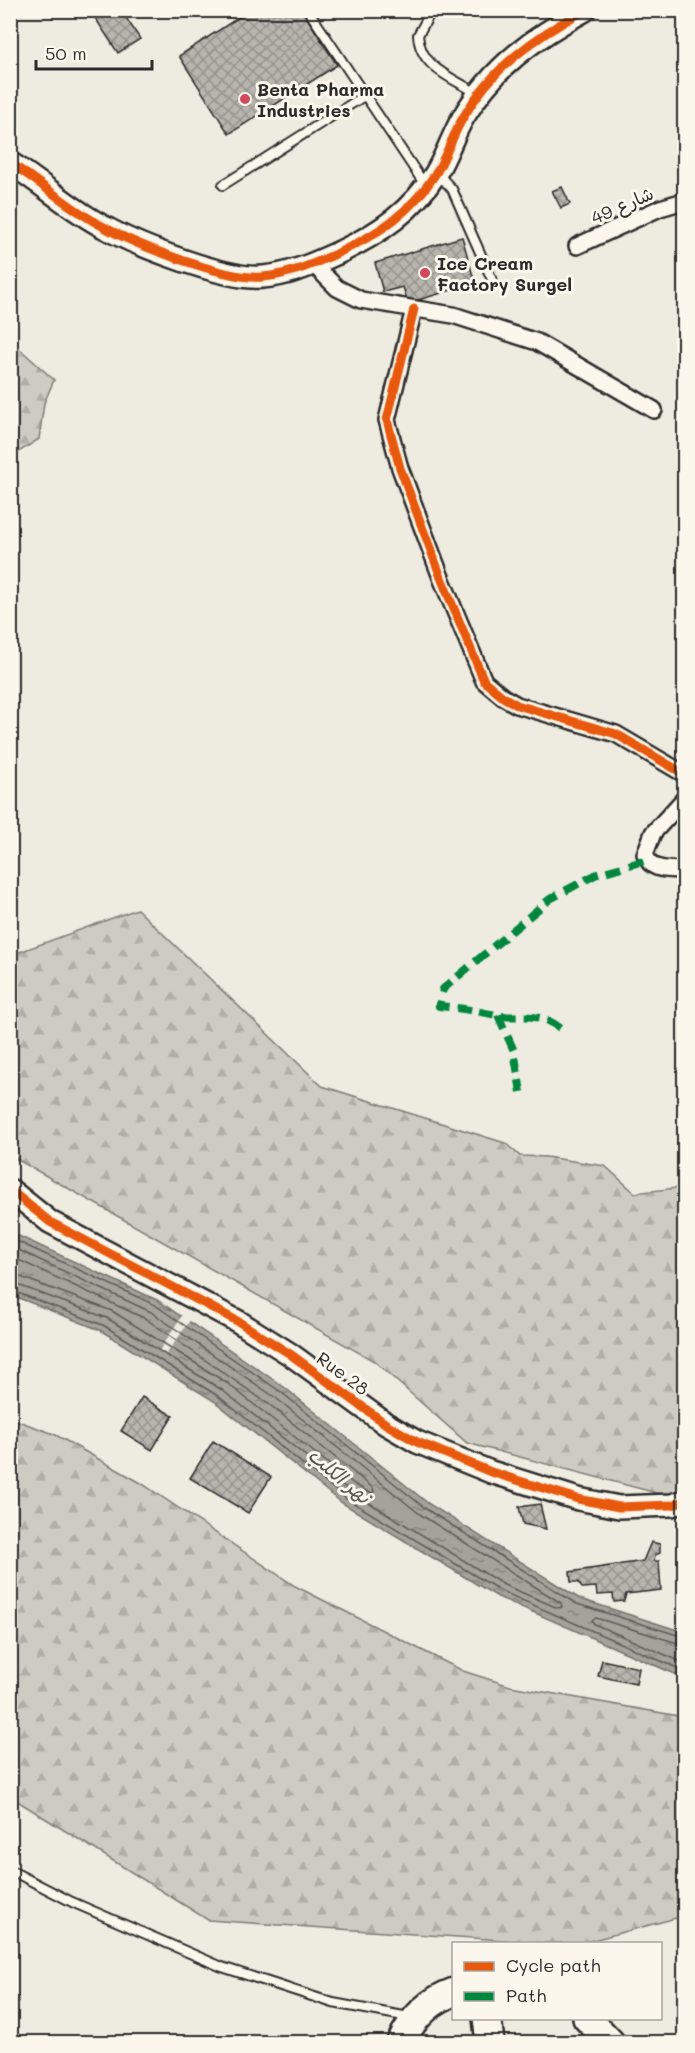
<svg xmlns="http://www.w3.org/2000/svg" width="695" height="2053" font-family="Mali,'Playpen Sans Arabic',sans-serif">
  <defs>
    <pattern id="forest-firs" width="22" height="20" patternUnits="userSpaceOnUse" patternTransform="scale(1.5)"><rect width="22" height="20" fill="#cecbc2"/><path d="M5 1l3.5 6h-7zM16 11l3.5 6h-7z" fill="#b1aea7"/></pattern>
    <pattern id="water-ripples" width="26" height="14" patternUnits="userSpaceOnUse" patternTransform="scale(1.5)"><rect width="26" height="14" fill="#a4a29a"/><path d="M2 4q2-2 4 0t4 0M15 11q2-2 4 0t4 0" fill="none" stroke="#86847e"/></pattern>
    <pattern id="building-cross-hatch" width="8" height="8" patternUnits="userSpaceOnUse" patternTransform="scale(1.5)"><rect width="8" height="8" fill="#b8b5ae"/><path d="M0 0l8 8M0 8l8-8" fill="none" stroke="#96938e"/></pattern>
  </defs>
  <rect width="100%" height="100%" fill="#eeebe0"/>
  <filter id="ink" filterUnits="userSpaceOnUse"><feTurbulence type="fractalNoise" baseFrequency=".0167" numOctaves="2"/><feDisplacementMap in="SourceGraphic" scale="12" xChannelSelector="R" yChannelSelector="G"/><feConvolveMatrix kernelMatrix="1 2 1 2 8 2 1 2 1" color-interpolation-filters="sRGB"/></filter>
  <g filter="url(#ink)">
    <!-- forest -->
    <g fill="url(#forest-firs)" stroke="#7c7b76" stroke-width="1.5">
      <path d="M11 341 54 380 44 403 39 439 11 457Z"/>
      <path d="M137 909 322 1086 505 1143 520 1156 546 1157 605 1166 635 1193 684 1187V1490L664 1495 467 1443 374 1361 11 1156V955Z"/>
      <path d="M10 1418 54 1434 141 1483 295 1586 463 1671 510 1686 684 1717V1916L582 1943H546L208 1920 11 1797Z"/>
    </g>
    <!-- water -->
    <path fill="url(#water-ripples)" stroke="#74726e" stroke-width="1.5" d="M10 1232 157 1300 284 1387 429 1504 580 1599 684 1632V1678L498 1597 342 1503 214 1401 100 1330 11 1295Z"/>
    <!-- pier -->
    <path fill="#eeebe0" d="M183 1314 191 1319 166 1355 159 1351Z"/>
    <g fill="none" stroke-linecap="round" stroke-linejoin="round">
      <!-- shore -->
      <g stroke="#5b5b57" stroke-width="1.5">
        <path d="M10 1238 155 1305 281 1392 426 1509 577 1604 684 1637"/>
        <path d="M10 1246 151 1312 276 1398 421 1515 561 1603 562 1607 558 1608 504 1585 350 1491 222 1390 107 1318 10 1282"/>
        <path d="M10 1256 146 1319 270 1405 373 1488 374 1492 370 1493 354 1484 227 1383 112 1311 10 1273"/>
        <path d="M10 1290 103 1325 218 1396 345 1498 501 1591 684 1671"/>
        <path d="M684 1645 596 1618 592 1620 594 1624 684 1663"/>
      </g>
    </g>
    <!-- building -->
    <g fill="url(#building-cross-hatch)" stroke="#2b2b2b" stroke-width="1.5">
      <path d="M90 10H121L140 39 118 53Z"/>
      <path d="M250 10H302L337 65 229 134 179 56Z"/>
      <path d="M562 187 570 204 561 208 552 191Z"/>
      <path d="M462 237 475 283 408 303 403 287 383 292 375 263Z"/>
      <path d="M142 1397 173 1416 152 1450 121 1431Z"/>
      <path d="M213 1441 271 1477 248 1513 190 1478Z"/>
      <path d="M540 1504 546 1529 523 1524 519 1507Z"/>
      <path d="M651 1542 660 1544V1553L655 1555 654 1561H659L661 1590 626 1594 624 1601 614 1602 613 1594 597 1595 596 1587 582 1588 578 1582H571L570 1572 643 1561Z"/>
      <path d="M602 1660 639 1668 636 1684 598 1676Z"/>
    </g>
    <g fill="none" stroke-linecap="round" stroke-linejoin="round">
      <!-- lane casing -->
      <g stroke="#2b2b2b" stroke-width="12">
        <g id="lane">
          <path d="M308 10 425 185"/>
          <path d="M432 10 418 35C420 68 453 78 478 94"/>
          <path d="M437 173 452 189 493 282"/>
          <path d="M223 185 364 96"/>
          <path d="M10 1870 72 1902 222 1967 333 2003 409 2017"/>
        </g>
      </g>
      <!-- street casing -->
      <g stroke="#2b2b2b" stroke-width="20">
        <g id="street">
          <path d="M577 246 660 208 684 201"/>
          <path d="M313 264 337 288 361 300 453 315 537 342 654 410"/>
          <path d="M414 309 387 420 400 468 442 580 484 681 503 697 517 705 616 734 684 774"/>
          <path d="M684 799 653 833 645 854C651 872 668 869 684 870"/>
        </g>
      </g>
      <!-- secondary casing -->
      <g stroke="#2b2b2b" stroke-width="26">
        <g id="secondary">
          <path d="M10 163C42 183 71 210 104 227 136 245 228 281 263 277 290 275 315 263 340 252 380 233 412 211 436 173 447 155 453 134 464 116 493 67 535 37 585 10"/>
          <path d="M10 1190 50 1222 239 1322 290 1354 386 1424 417 1442 491 1472 578 1499 619 1507 672 1505 684 1501"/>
        </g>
      </g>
      <!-- highway casing -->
      <g stroke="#2b2b2b" stroke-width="32">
        <g id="highway">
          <path d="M487 2018 490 2042"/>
          <path d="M587 2018 610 2042"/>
          <path d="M401 2042C412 2019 428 2001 454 1992"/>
        </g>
      </g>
      <!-- lane -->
      <use href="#lane" stroke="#fbf7ec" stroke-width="8"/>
      <!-- street -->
      <use href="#street" stroke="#fbf7ec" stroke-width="15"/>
      <!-- secondary -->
      <use href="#secondary" stroke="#fbf7ec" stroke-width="21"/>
      <!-- highway -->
      <use href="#highway" stroke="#fbf7ec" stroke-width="27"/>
      <!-- quiet -->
      <g stroke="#00873e" stroke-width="8" stroke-dasharray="15 8" stroke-linecap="butt">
        <path d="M498 1015 514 1051 521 1092"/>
        <path d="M560 1028C537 1010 521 1020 496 1015 477 1011 459 1008 439 1006L443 989 550 899 597 874 647 860"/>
      </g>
      <!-- cycleway casing -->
      <g stroke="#fbf7ec" stroke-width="13">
        <g id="cycleway">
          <path d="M10 163C42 183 71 210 104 227 136 245 228 281 263 277 290 275 315 263 340 252 380 233 412 211 436 173 447 155 453 134 464 116 493 67 535 37 585 10"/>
          <path d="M414 309 387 420 400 468 442 580 484 681 503 697 517 705 616 734 684 774"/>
          <path d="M10 1190 50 1222 239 1322 290 1354 386 1424 417 1442 491 1472 578 1499 619 1507 672 1505 684 1501"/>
        </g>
      </g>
      <!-- cycleway -->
      <use href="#cycleway" stroke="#e8590c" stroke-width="9"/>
    </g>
  </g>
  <!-- markers -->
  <g fill="#d1495b" stroke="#fbf7ec" stroke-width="2">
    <circle cx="245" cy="99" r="6"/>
    <circle cx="425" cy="273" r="6"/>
  </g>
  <g text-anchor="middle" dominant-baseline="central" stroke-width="6" stroke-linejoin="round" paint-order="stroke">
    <!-- poi labels -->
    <g font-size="18" font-weight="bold" fill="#2b2b2b" stroke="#fbf7ec" text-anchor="start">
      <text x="257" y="89">Benta Pharma<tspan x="257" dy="21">Industries</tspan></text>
      <text x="437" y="263">Ice Cream<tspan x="437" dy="21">Factory Surgel</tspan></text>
    </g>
    <!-- street labels -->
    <g font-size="18" fill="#2b2b2b" stroke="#fbf7ec">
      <text transform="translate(622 205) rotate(-24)">شارع 49</text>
      <text transform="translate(343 1373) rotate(36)">Rue 28</text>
    </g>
    <!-- water labels -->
    <g font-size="20" font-style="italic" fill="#555552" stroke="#fbf7ec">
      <text transform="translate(340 1475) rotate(40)">نهر الكلب</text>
    </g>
  </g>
  <!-- margin -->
  <rect width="695" height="2053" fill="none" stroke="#fbf7ec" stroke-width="36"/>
  <rect x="18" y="18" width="659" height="2017" fill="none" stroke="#2b2b2b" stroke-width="2" filter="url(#ink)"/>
  <!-- legend -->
  <rect x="452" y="1942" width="210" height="78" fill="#fbf7ec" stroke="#a8a59f" stroke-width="1.5"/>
  <rect x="464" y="1962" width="30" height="9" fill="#e8590c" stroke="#a8a59f" stroke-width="1.5"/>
  <text x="506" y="1972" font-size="18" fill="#2b2b2b">Cycle path</text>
  <rect x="464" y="1992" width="30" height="9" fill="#00873e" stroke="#a8a59f" stroke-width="1.5"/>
  <text x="506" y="2002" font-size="18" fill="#2b2b2b">Path</text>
  <!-- scale -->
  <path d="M36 60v9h116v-9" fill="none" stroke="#2b2b2b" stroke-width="3"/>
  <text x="45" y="60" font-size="18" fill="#2b2b2b" stroke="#fbf7ec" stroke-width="4.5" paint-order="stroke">50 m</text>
</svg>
